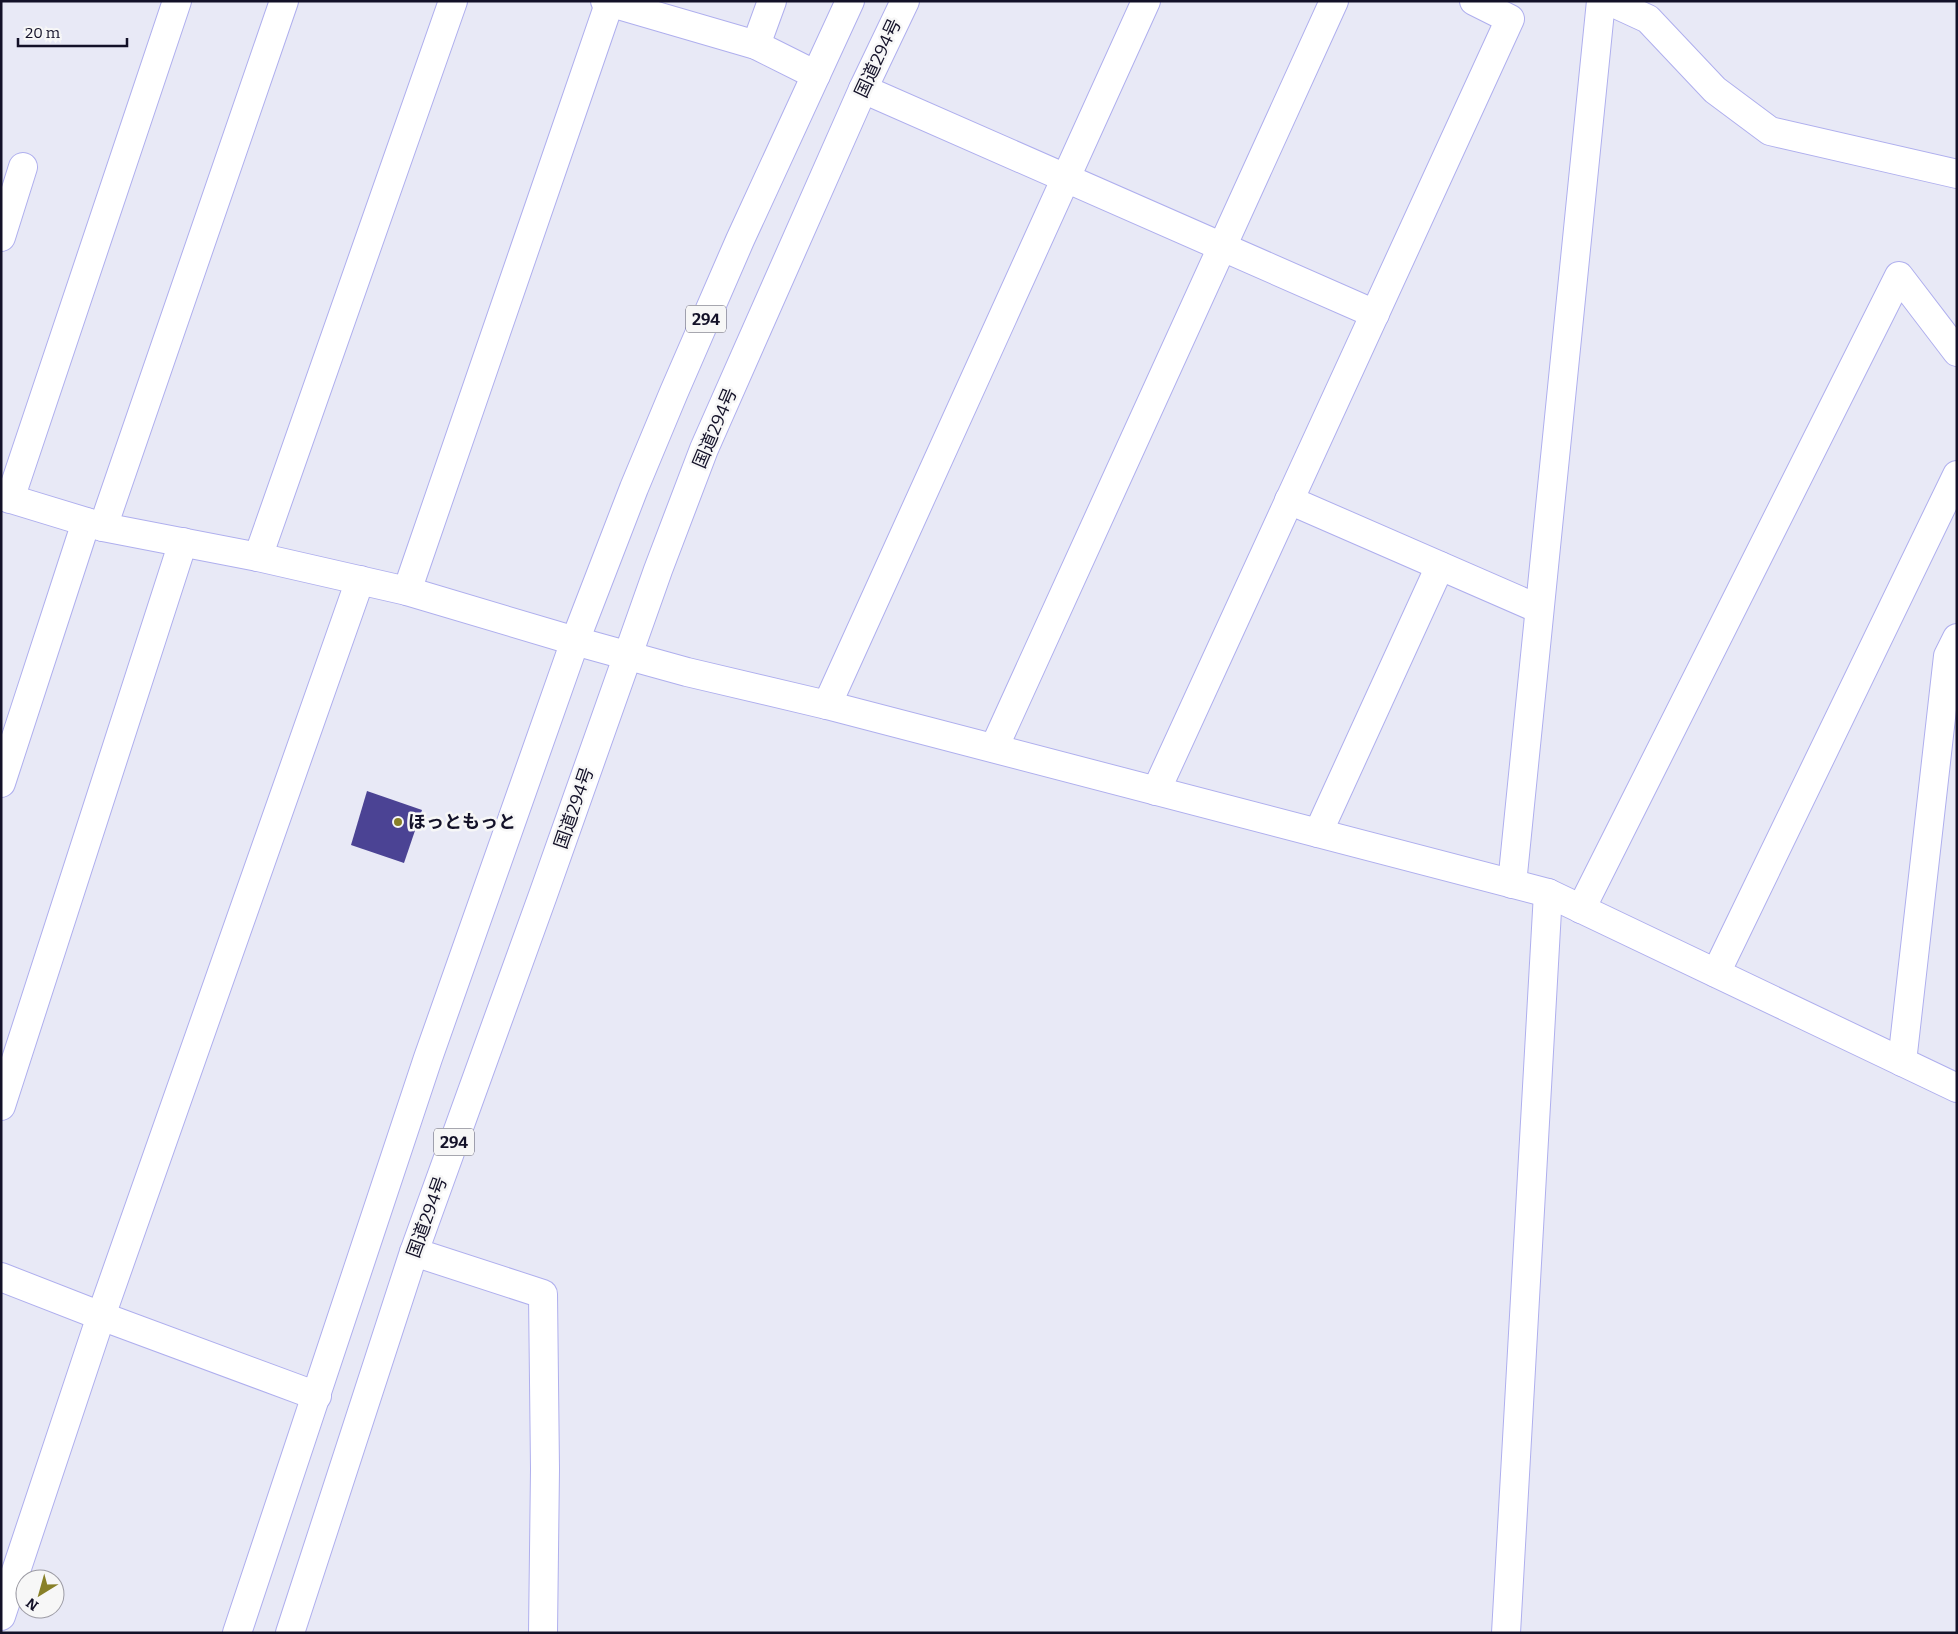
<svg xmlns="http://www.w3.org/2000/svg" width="1958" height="1634" font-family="Bitter,'Noto Sans JP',serif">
  <rect width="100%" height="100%" fill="#e8e9f6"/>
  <!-- building -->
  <path fill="#4b4394" d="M367 791 422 810 404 863 351 845Z"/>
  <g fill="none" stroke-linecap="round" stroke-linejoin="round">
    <!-- minor casing -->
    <g stroke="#afafee" stroke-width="30">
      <g id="minor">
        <path d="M605 1 756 45 816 75"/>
        <path d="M1609 1 1648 19 1715 90 1770 131 1957 174"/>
        <path d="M756 45 772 1"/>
        <path d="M863 89 1375 314"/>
        <path d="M1 237 23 167"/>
        <path d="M1 496 103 527 258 557 407 591 575 641 687 672 827 705 1548 893 1957 1088"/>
        <path d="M10 499 177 1"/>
        <path d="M1289 500 1539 609"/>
        <path d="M103 527 284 1"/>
        <path d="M258 557 453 1"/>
        <path d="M407 591 610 1"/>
        <path d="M827 705 1146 1"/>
        <path d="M994 748 1334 1"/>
        <path d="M1 783 86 522"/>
        <path d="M1156 791 1510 19 1474 1"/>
        <path d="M1318 833 1440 566"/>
        <path d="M1512 884 1601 1"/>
        <path d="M1581 909 1899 276 1957 352"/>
        <path d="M1716 973 1957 475"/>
        <path d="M1902 1062 1948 656 1957 638"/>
        <path d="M1 1106 183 542"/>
        <path d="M414 1252 543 1294 545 1469 543 1633"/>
        <path d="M1 1277 101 1316 317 1396"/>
        <path d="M1 1616 101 1316 360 580"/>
        <path d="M1506 1633 1548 893"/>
      </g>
    </g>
    <!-- highway casing -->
    <g stroke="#afafee" stroke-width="30">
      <g id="highway">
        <path d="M237 1633 428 1058 575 641 634 488 674 392 740 240 850 1"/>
        <path d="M290 1633 414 1252 543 895 658 570 704 449 863 89 905 1"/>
      </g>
    </g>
    <!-- minor -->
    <use href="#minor" stroke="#fff" stroke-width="28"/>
    <!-- highway -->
    <use href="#highway" stroke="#fff" stroke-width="28"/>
  </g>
  <!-- markers -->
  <circle fill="#888028" stroke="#f7f7f7" stroke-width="2" cx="398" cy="822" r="5"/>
  <g text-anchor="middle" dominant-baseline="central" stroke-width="5" stroke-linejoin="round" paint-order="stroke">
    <!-- shield labels -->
    <g fill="#f7f7f7" stroke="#575666" stroke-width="1">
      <rect x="686" y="305.5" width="40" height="27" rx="4"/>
      <rect x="434" y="1128.5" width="40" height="27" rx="4"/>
    </g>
    <g font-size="16" font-weight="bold" fill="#131128">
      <text x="706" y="319">294</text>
      <text x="454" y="1142">294</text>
    </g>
    <!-- street labels -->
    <g font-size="18" fill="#131128" stroke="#f7f7f7">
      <text transform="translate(878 58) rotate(-65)">国道294号</text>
      <text transform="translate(715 428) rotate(-67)">国道294号</text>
      <text transform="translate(574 808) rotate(-71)">国道294号</text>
      <text transform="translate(427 1217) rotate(-70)">国道294号</text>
    </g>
    <!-- poi labels -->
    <g font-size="18" font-weight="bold" fill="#131128" stroke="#f7f7f7" text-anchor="start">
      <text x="408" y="822">ほっともっと</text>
    </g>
  </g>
  <!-- border -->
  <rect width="1958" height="1634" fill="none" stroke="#131128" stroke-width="5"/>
  <!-- north arrow -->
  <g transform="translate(40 1594) rotate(217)"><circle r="24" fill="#f7f7f7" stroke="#9c9ba4"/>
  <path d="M0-4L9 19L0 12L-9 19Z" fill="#888028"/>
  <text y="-8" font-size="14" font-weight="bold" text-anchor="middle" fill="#131128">N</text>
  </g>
  <!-- scale -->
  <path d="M18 38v8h109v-8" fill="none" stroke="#131128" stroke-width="2.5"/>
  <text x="25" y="38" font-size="15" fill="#131128" stroke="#f7f7f7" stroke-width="4" paint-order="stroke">20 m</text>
</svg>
